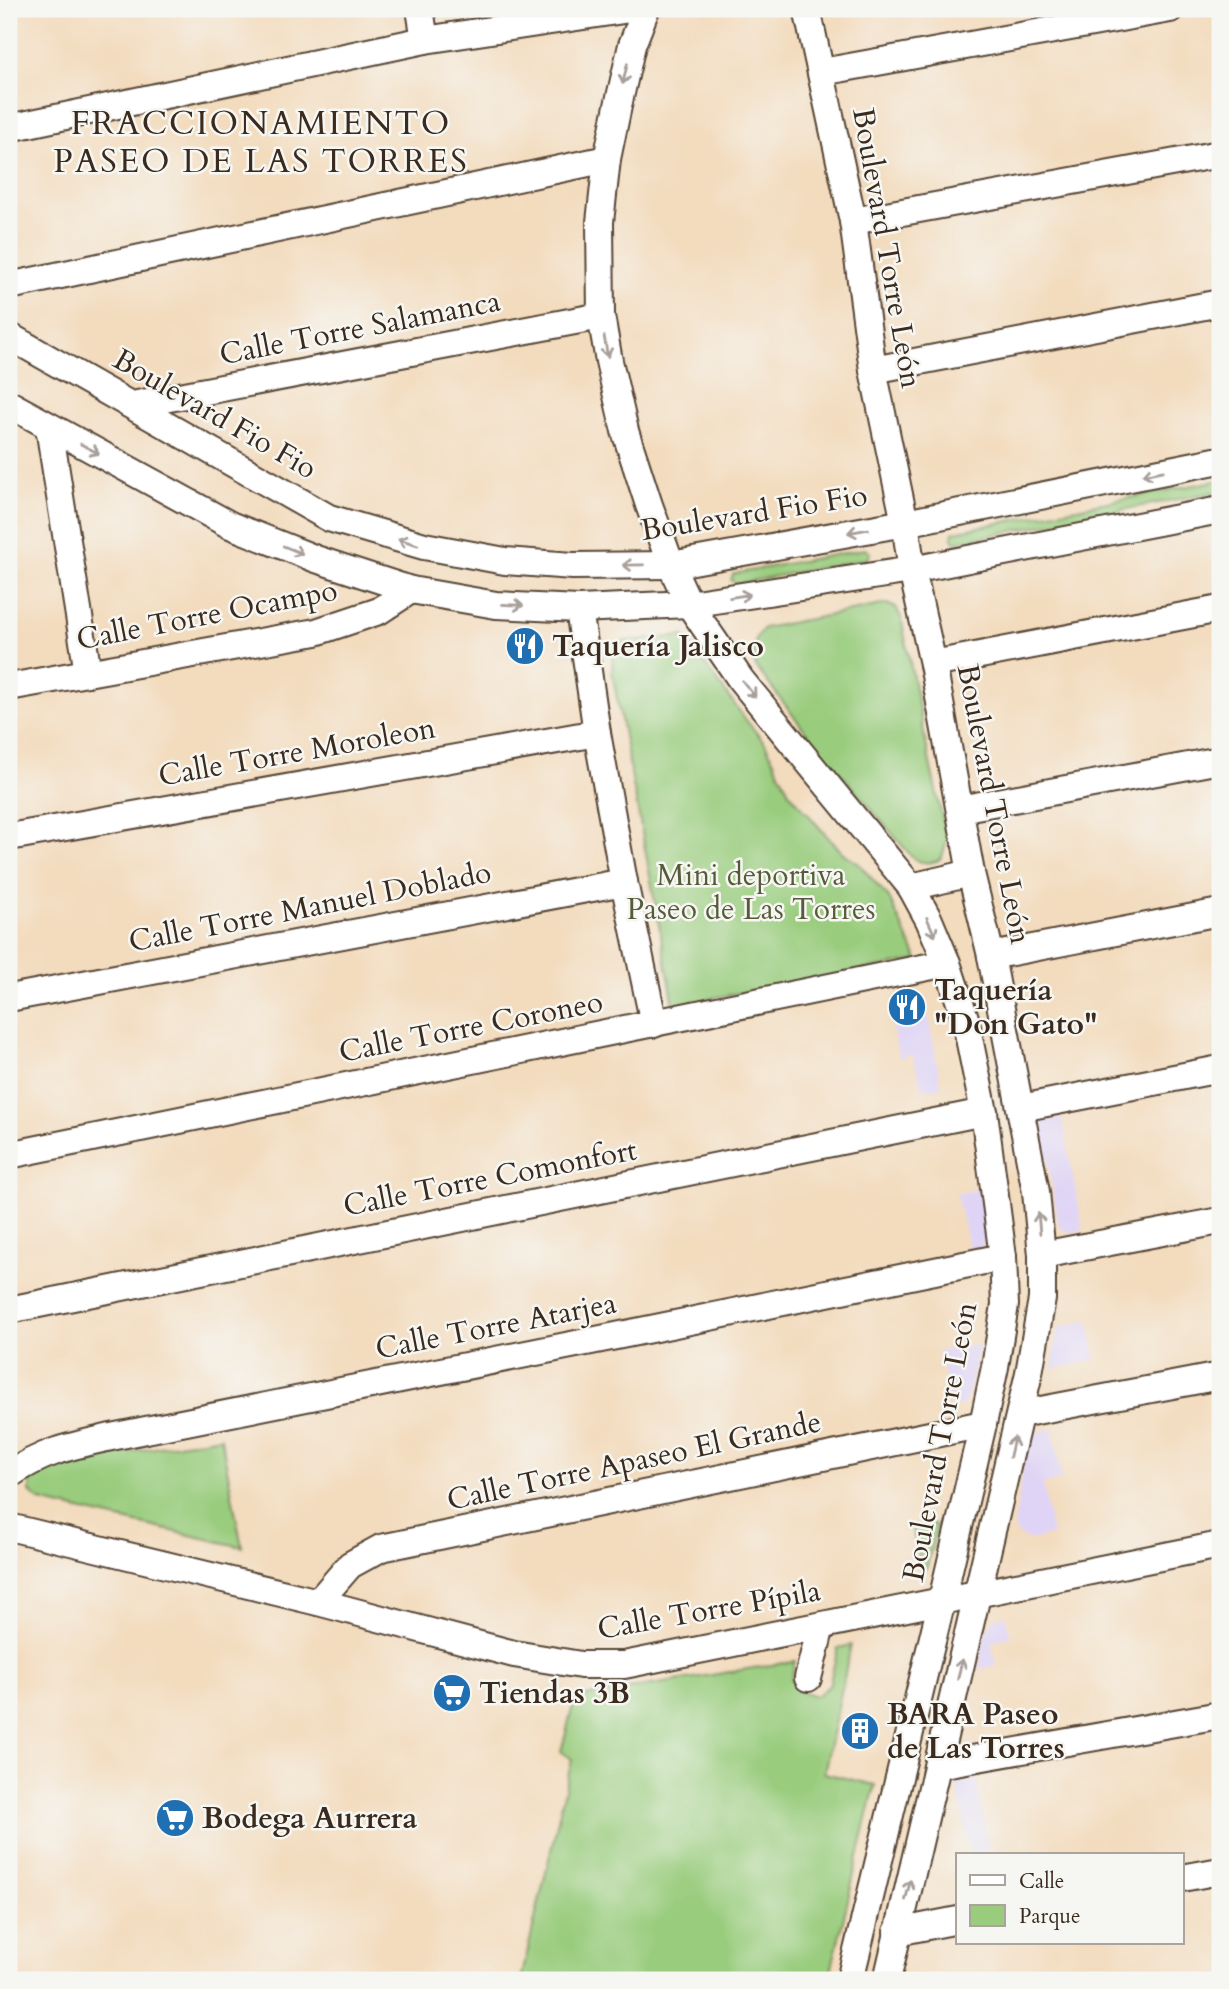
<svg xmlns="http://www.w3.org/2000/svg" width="1229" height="1989" font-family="Cardo,serif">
  <rect width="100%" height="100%" fill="#f6f6f2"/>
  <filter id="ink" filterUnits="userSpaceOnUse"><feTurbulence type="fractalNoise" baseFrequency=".0143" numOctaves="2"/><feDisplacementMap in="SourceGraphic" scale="14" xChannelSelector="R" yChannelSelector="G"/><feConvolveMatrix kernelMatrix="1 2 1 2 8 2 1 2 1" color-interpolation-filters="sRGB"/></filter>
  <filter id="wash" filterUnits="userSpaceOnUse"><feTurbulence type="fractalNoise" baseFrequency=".00686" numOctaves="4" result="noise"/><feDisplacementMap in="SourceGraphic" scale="28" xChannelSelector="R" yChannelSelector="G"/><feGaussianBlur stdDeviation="1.57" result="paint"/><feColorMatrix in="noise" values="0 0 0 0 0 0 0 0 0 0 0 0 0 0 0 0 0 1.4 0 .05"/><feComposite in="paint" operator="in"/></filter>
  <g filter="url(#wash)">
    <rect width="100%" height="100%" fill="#f3dbbd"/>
    <!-- built -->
    <g fill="#dfd4f5">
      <path d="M928 1014 941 1086 923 1090 912 1054 899 1058 891 1022Z"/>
      <path d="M1062 1118 1083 1230 1071 1233 1059 1227 1041 1121Z"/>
      <path d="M979 1189 987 1233 985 1242 979 1248 970 1252 956 1194Z"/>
      <path d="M1089 1321 1096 1360 1052 1369 1058 1327Z"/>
      <path d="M980 1345 968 1397 963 1405 952 1407 938 1351Z"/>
      <path d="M1052 1428 1062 1478 1043 1485 1052 1535 1030 1540 1018 1535 1014 1527 1027 1444 1035 1433Z"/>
      <path d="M1006 1616 1010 1636 991 1642 997 1665 978 1669 986 1630 996 1617Z"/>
      <path d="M976 1778 989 1854H970L957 1783Z"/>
    </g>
    <!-- green -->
    <g fill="#99cc7d" stroke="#6a7b4e" stroke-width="2">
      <path d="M1220 480V491L955 542 952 537 953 532Z"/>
      <path d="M865 549 870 553 867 559 735 584 731 580 733 574Z"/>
      <path d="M887 604 896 608 901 617 928 754 947 840 942 857 937 861 929 863 918 861 911 856 807 733 756 667 752 652 757 637 764 628Z"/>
      <path d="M684 636 749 724 765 743 789 792 825 834 843 853 859 864 889 898 918 960 674 1005 612 671 613 651 624 641Z"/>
      <path d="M221 1437 242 1547 40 1501 30 1492V1479L39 1467Z"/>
      <path d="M935 1524 937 1526 927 1567 925 1569 922 1568 912 1528Z"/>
      <path d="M851 1645 824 1773 875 1785 829 1980H521L572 1759 561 1752 575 1698 795 1661 791 1680 800 1691 816 1696 829 1686 838 1648Z"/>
    </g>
  </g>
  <g filter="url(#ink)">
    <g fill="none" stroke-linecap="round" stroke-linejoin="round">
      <!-- minor casing -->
      <g stroke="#574536" stroke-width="30">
        <g id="minor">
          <path d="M420 9 425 40"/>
          <path d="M646 9 632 45 618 106 607 159 600 222 601 316 609 361 625 431 649 505 671 565 689 604 741 680 911 887 929 920 947 963 965 1018 984 1112 1003 1257 1005 1305 995 1367 983 1424 942 1600 850 1980"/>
          <path d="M807 9 853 221 873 370 905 523 912 570 933 664 971 873 991 956 1036 1192 1042 1255V1299L1029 1373 887 1980"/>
          <path d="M822 72 1170 9"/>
          <path d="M9 128 425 40 630 9"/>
          <path d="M853 221 1220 154"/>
          <path d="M9 286 607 159"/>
          <path d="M9 336 329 518 424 546 505 561 573 566 671 565 905 523 1220 460"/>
          <path d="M873 370 1220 303"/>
          <path d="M9 404 230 525 316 559 411 590 496 605 579 609 689 604 912 570 1220 510"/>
          <path d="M132 405 601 316"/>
          <path d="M49 427 88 673"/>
          <path d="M579 609 597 733 624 882 654 1024"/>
          <path d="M933 664 1220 609"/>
          <path d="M9 687 316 632 379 611 411 590"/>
          <path d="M960 809 1220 760"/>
          <path d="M9 837 597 733"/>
          <path d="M911 887 971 873"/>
          <path d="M991 956 1220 912"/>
          <path d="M9 998 624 882"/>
          <path d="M1021 1108 1220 1069"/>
          <path d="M9 1155 947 963"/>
          <path d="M1042 1255 1220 1221"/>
          <path d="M9 1310 984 1112"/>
          <path d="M1020 1414 1220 1376"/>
          <path d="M9 1475C44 1451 71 1446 111 1437L631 1333 1003 1257"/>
          <path d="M9 1527 318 1602 514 1654 581 1665H624L1220 1545"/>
          <path d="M318 1602 350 1565 381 1548 983 1424"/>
          <path d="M808 1678 821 1626"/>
          <path d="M938 1765 1220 1715"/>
          <path d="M1182 1878 1220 1871"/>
          <path d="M897 1932 958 1920"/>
        </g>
      </g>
      <!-- minor -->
      <use href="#minor" stroke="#fff" stroke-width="26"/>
    </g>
    <!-- one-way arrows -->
    <defs><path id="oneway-shaft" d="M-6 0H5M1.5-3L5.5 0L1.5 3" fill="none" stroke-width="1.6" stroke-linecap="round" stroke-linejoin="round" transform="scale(1.75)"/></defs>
    <g stroke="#a79f9a">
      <use href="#oneway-shaft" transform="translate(625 74) rotate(103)"/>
      <use href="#oneway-shaft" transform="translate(606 347) rotate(80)"/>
      <use href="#oneway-shaft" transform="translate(90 449) rotate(28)"/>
      <use href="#oneway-shaft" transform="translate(1153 473) rotate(169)"/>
      <use href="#oneway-shaft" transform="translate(858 531) rotate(170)"/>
      <use href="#oneway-shaft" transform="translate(408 542) rotate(-163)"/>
      <use href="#oneway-shaft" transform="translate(293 550) rotate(22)"/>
      <use href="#oneway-shaft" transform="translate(633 565) rotate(179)"/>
      <use href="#oneway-shaft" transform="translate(740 596) rotate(-9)"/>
      <use href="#oneway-shaft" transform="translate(513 605) rotate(3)"/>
      <use href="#oneway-shaft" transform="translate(749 689) rotate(51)"/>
      <use href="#oneway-shaft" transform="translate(931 927) rotate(66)"/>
      <use href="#oneway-shaft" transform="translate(1039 1223) rotate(-95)"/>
      <use href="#oneway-shaft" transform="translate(1012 1447) rotate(-77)"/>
      <use href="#oneway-shaft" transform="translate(960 1669) rotate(-77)"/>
      <use href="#oneway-shaft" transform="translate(908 1890) rotate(-76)"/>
    </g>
  </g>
  <!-- icons -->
  <defs>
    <g id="restaurant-disc" transform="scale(2.0125)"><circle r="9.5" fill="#1f6fb2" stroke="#f6f6f2"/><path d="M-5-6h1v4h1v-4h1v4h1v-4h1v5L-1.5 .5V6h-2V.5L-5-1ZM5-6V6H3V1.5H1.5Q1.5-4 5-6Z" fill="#fff"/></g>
    <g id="supermarket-disc" transform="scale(2.0125)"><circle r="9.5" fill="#1f6fb2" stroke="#f6f6f2"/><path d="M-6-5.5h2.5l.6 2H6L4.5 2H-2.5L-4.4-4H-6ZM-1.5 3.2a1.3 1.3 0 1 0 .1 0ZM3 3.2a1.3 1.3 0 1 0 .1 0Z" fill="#fff"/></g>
    <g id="building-disc" transform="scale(2.0125)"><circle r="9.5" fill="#1f6fb2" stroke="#f6f6f2"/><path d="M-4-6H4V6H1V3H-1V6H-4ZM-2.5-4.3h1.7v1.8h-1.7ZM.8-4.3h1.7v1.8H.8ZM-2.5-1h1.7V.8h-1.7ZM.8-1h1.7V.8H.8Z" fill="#fff"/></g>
  </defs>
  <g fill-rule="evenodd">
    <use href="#restaurant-disc" x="525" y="646"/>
    <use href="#restaurant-disc" x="907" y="1007"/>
    <use href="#supermarket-disc" x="452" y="1693"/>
    <use href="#building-disc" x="860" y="1731"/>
    <use href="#supermarket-disc" x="175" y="1818"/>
  </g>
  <g text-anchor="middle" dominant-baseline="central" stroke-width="5" stroke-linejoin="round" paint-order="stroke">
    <!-- street labels -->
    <g font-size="30" fill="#3b2a1e" stroke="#f6f6f2">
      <text transform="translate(887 248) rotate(80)">Boulevard Torre León</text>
      <text transform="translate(360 328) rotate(-11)">Calle Torre Salamanca</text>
      <text transform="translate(215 414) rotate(30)">Boulevard Fio Fio</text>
      <text transform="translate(754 513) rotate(-9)">Boulevard Fio Fio</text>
      <text transform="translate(207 615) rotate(-11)">Calle Torre Ocampo</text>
      <text transform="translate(297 752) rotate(-10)">Calle Torre Moroleon</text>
      <text transform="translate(994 804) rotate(79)">Boulevard Torre León</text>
      <text transform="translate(310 907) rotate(-11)">Calle Torre Manuel Doblado</text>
      <text transform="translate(471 1027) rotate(-11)">Calle Torre Coroneo</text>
      <text transform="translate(490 1178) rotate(-11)">Calle Torre Comonfort</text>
      <text transform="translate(496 1326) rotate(-11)">Calle Torre Atarjea</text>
      <text transform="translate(940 1442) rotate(-79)">Boulevard Torre León</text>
      <text transform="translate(634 1461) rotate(-12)">Calle Torre Apaseo El Grande</text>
      <text transform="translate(709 1610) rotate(-10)">Calle Torre Pípila</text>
    </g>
    <!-- poi labels -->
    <g font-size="30" font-weight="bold" fill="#3b2a1e" stroke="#f6f6f2" text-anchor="start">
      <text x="552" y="646">Taquería Jalisco</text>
      <text x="934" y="990">Taquería<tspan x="934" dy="34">"Don Gato"</tspan></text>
      <text x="479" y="1693">Tiendas 3B</text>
      <text x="887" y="1714">BARA Paseo<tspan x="887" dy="34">de Las Torres</tspan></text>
      <text x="202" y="1818">Bodega Aurrera</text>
    </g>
    <!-- park labels -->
    <g font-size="30" fill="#575b3a" stroke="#f6f6f2">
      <text x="751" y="875">Mini deportiva<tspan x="751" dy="34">Paseo de Las Torres</tspan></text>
    </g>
    <!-- quarter labels -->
    <g font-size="33" letter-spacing="2" fill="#3b2a1e" stroke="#f6f6f2">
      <text x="261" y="123">FRACCIONAMIENTO<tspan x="261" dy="38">PASEO DE LAS TORRES</tspan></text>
    </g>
  </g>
  <!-- margin -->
  <rect width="1229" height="1989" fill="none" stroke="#f6f6f2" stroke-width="35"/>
  <!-- legend -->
  <rect x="956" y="1853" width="228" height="91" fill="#f6f6f2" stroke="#aba49d" stroke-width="2"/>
  <rect x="970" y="1875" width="35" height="10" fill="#ffffff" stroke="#aba49d" stroke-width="2"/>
  <text x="1019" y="1888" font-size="21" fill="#3b2a1e">Calle</text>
  <rect x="970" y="1905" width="35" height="21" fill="#99cc7d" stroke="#aba49d" stroke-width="2"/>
  <text x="1019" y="1923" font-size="21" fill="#3b2a1e">Parque</text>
</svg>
